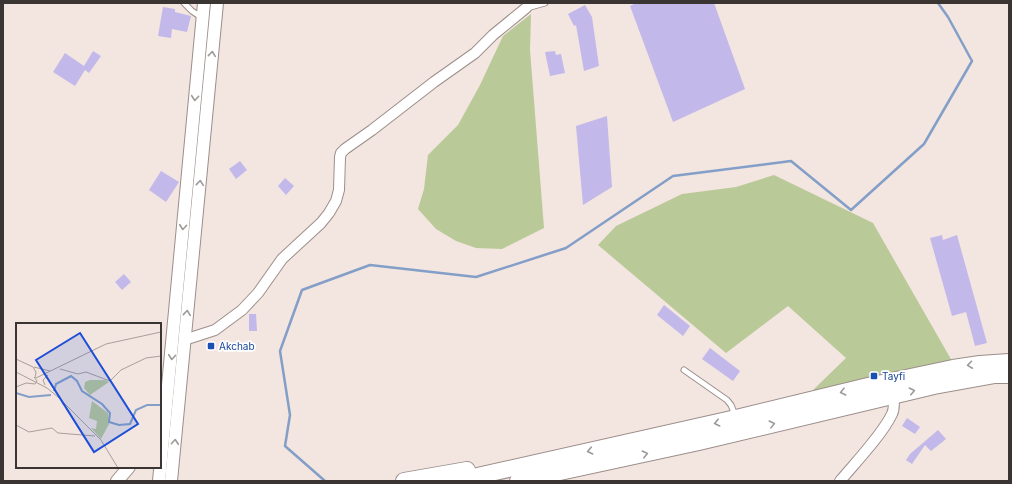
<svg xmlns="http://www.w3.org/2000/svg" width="1012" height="484" font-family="Inter,sans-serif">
  <rect width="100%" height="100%" fill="#f3e5e0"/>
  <!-- green -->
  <g fill="#bac998">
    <path d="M531 14 530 50 544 228 502 249 476 248 456 241 436 229 418 209 424 189 428 155 458 125 480 85 503 36Z"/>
    <path d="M774 175 873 223 952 361 811 392 846 358 788 306 726 353 598 245 616 226 682 194 736 187Z"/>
  </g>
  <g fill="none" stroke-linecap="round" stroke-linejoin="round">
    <!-- stream -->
    <path stroke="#839fc8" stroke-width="2.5" d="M325 481 285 446 290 415 280 351 302 290 370 265 476 277 566 248 673 176 791 161 851 210 924 144 972 61 948 17 938 3"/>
  </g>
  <!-- building -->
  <g fill="#c2b9ea">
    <path d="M636 3H714L745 89 673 122 630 6Z"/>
    <path d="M585 5 592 17 599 66 584 71 576 25 574 26 568 14Z"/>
    <path d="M163 7 175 9V12L191 16 187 32 172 29 171 38 158 36Z"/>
    <path d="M93 51 101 56 89 73 85 70 75 86 53 72 65 53 84 66Z"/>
    <path d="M555 51 556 55 561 54 565 73 550 76 545 52Z"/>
    <path d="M607 116 612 187 583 205 576 126Z"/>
    <path d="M240 161 247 170 236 179 229 169Z"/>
    <path d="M161 171 179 182 166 202 149 190Z"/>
    <path d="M285 178 294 186 286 195 278 186Z"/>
    <path d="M942 235 943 240 957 235 987 343 975 346 966 312 952 316 930 238Z"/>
    <path d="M124 274 131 282 122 290 115 282Z"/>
    <path d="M664 305 690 326 683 336 657 315Z"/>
    <path d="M249 314H256L257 331H249Z"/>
    <path d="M710 348 740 371 733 381 702 359Z"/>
    <path d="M907 418 920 427 915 434 902 426Z"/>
    <path d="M938 430 946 439 931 451 925 445 912 464 906 460 910 454Z"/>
  </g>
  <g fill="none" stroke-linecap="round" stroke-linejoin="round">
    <!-- service casing -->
    <g stroke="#9c8f8b" stroke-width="7">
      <g id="service">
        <path d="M184 3 192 11 201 17"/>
        <path d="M527 8 545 3"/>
        <path d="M684 370 727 400 731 405 735 415"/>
      </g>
    </g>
    <!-- minor casing -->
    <g stroke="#9c8f8b" stroke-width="12">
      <g id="minor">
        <path d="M184 340 215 330 242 310 258 293 282 259 321 223 329 213 336 201 339 190 340 157 341 153 345 149 372 130 434 82 475 53 493 35 526 8 530 3"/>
        <path d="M840 481C855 463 882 435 892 414 895 408 894 401 893 395"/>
      </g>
    </g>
    <!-- tertiary casing -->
    <g stroke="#9c8f8b" stroke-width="14">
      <g id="tertiary">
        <path d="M117 481 129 467"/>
        <path d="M159 481 204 3"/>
        <path d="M171 481 217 3"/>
      </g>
    </g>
    <!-- trunk casing -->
    <g stroke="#9c8f8b" stroke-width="18">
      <g id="trunk">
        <path d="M404 481 467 470"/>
        <path d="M455 481 736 418 868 386 953 368 980 364 1009 362"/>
        <path d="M518 481 699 442 934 386 995 375H1009"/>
      </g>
    </g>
    <!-- service -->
    <use href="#service" stroke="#fff" stroke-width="5"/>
    <!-- minor -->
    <use href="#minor" stroke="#fff" stroke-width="10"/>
    <!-- tertiary -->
    <use href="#tertiary" stroke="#fff" stroke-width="12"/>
    <!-- trunk -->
    <use href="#trunk" stroke="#fff" stroke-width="16"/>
  </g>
  <!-- one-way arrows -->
  <defs><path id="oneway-chevron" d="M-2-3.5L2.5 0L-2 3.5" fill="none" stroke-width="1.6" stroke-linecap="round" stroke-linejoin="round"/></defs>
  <g stroke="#9c9a99">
    <use href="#oneway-chevron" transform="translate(212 54) rotate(-84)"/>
    <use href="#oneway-chevron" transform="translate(195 98) rotate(95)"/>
    <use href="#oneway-chevron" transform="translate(200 183) rotate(-84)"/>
    <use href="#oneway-chevron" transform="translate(183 227) rotate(95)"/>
    <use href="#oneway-chevron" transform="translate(187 313) rotate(-84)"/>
    <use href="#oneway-chevron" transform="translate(172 357) rotate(95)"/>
    <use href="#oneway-chevron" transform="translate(970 365) rotate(172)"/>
    <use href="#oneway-chevron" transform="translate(912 391) rotate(-13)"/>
    <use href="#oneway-chevron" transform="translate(843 392) rotate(166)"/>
    <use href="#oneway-chevron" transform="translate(717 423) rotate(167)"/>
    <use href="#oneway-chevron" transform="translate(772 424) rotate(-14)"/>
    <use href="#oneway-chevron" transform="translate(175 442) rotate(-85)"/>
    <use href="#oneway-chevron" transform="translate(590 451) rotate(168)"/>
    <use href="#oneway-chevron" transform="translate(645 454) rotate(-13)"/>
  </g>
  <!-- markers -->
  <g fill="#1a4fb4" stroke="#fff" stroke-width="1.5">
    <rect x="207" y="342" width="8" height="8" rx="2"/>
    <rect x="870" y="372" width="8" height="8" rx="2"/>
  </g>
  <g text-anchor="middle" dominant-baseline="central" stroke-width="3.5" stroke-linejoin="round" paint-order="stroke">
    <!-- transit labels -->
    <g font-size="10" fill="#164399" stroke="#fff" text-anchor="start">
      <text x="219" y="346">Akchab</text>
      <text x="882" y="376">Tayfi</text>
    </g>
  </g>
  <!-- overview -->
  <g transform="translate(16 323)">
    <rect width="145" height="145" fill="#f3e5e0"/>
    <path d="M74 57H89L93 59 74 72 68 65 69 59ZM76 78 92 90 93 101 85 116 75 105 80 106 81 98 73 95Z" fill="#bac998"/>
    <path fill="none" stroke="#839fc8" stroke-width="2" d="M38 68 40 61 55 53 61 58 66 68 86 81 94 90 93 99 103 102 114 101 120 87 131 82H145M0 70 13 74 35 72"/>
    <path fill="none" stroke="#a99f9b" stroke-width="1" d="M0 36 17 44 20 49 19 55M18 44 34 48M44 46 62 51 70 49 94 58 105 47 130 35 145 33M0 49 31 65 42 74 85 117 102 145M20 55 90 21 145 9M29 62 27 57 32 52M0 64 10 60 19 61 21 58 18 54M0 102 13 109 36 105 42 110 79 113"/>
    <path fill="#1d4ed8" fill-opacity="0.15" stroke="#1d4ed8" stroke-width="2" d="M64 10 122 101 78 129 20 37Z"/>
    <rect width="145" height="145" fill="none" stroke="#3a3533" stroke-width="2"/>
  </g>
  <!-- border -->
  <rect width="1012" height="484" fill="none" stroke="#3a3533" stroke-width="8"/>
</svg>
